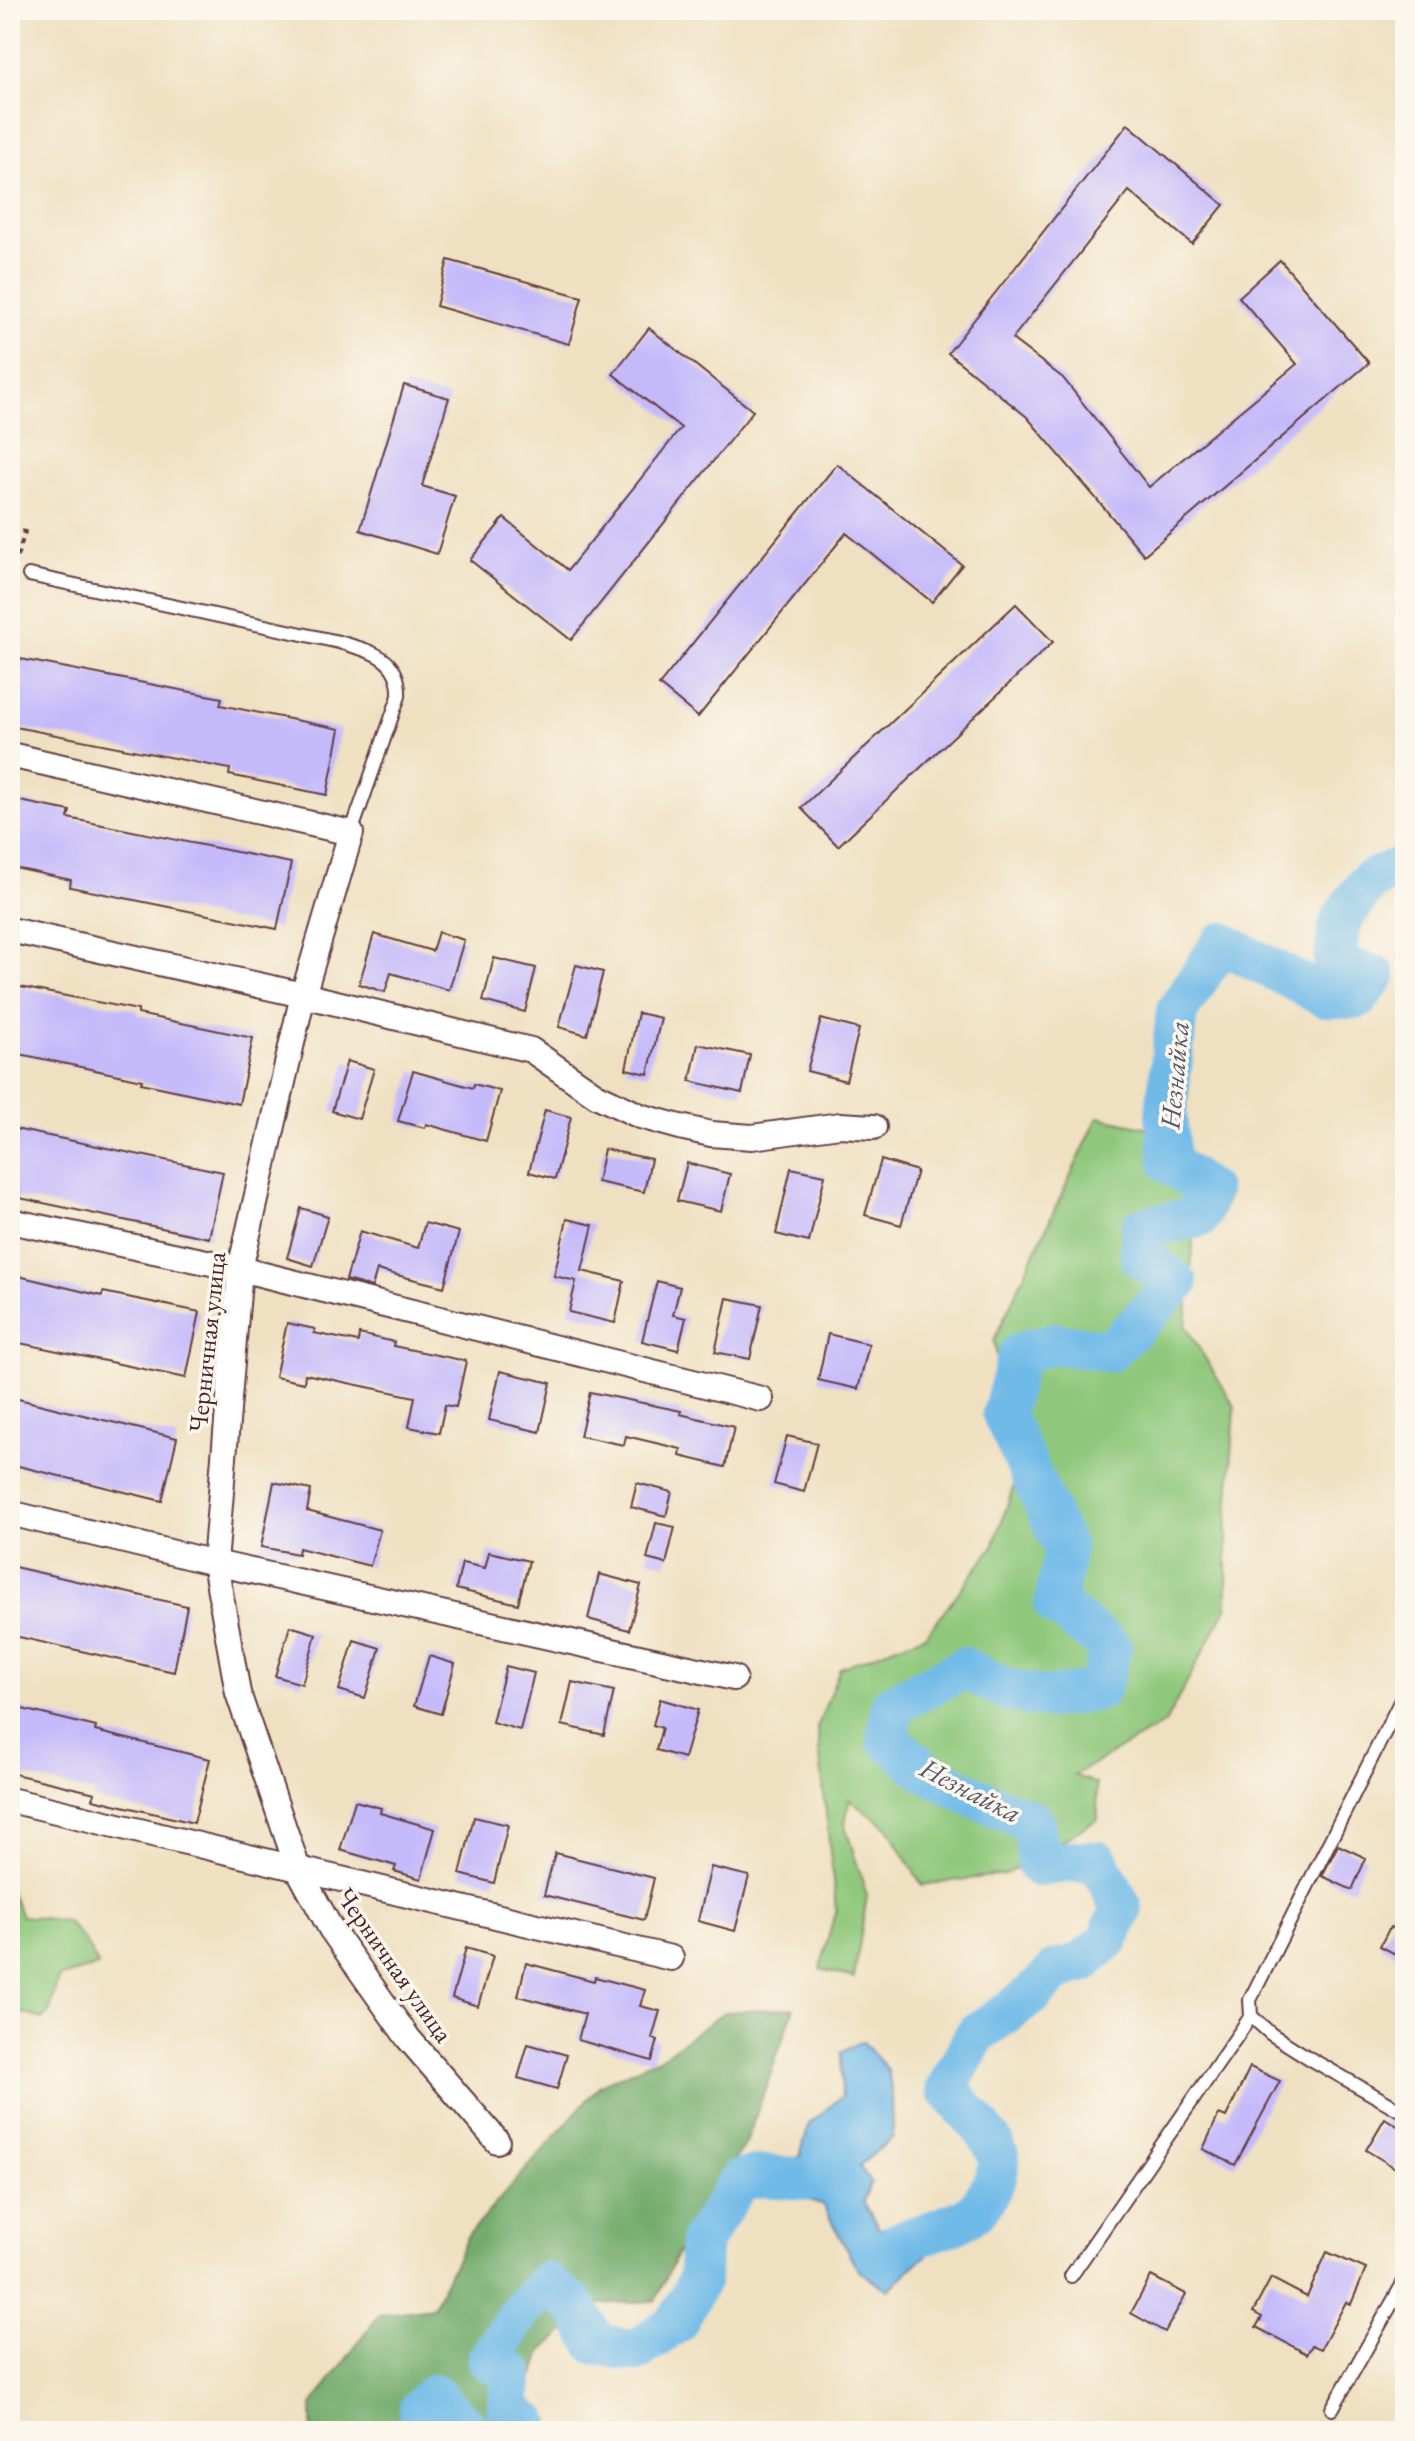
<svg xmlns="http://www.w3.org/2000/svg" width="1415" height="2441" font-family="'EB Garamond',serif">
  <rect width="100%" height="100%" fill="#fbf7ec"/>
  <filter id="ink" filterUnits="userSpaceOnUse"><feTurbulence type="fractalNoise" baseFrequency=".0125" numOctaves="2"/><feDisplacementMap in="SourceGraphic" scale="16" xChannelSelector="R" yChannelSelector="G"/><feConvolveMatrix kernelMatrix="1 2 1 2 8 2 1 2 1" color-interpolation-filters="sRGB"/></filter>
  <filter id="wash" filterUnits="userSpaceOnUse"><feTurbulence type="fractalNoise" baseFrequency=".006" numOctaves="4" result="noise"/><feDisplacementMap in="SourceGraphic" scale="32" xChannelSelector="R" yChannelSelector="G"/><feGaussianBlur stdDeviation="1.8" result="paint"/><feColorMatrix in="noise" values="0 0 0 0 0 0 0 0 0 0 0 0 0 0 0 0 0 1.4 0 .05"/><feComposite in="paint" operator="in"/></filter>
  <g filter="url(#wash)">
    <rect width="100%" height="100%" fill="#efe0c1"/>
    <!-- green -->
    <g fill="#8fc87c" stroke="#6c7454" stroke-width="2">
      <path d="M1098 1117 1186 1136 1193 1245 1186 1327 1235 1407 1227 1530V1607L1165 1723 1074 1775 1096 1784 1098 1819 1006 1874 922 1885 888 1828 849 1800 845 1825 867 1896 854 1978 820 1969 836 1909 817 1728 840 1668 926 1635 993 1547 1016 1479 994 1340Z"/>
      <path d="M10 1892 22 1916 67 1921 85 1941 98 1966 58 1978 50 2012 42 2019 10 2009Z"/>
    </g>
    <!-- forest -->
    <path fill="#73ac6c" stroke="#5e664c" stroke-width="2" d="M794 2008 746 2143 693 2220 655 2301 596 2304 543 2350 515 2431H312V2405L379 2315 432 2308 469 2234 600 2085 662 2057 724 2012Z"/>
    <!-- water -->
    <path fill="#6fbae8" stroke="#5c6c8a" stroke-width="2" d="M862 2041 888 2070 892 2098 893 2137 859 2166 871 2182 863 2201 879 2229 948 2218 950 2238 918 2262 888 2290 858 2270 823 2205 777 2187 758 2164 800 2157 809 2124 842 2096 841 2053Z"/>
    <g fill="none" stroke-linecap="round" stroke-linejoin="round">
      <!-- river -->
      <g stroke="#6fbae8" stroke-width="42">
        <path d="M895 2244C913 2237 956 2225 970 2215 983 2206 1003 2172 998 2156 990 2131 963 2109 947 2088L976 2034 1031 1996 1057 1970 1082 1963 1108 1940 1122 1908 1098 1862 1071 1861 1038 1866 1034 1822 984 1801 927 1772 888 1740 892 1705 964 1668 1010 1691 1050 1698 1099 1690 1111 1647 1055 1605 1065 1549 1003 1414 1019 1354 1053 1343 1110 1351 1177 1283 1141 1257 1142 1228 1199 1217 1209 1191 1170 1163 1166 1114 1177 1011 1222 943 1326 997 1358 998 1375 976 1334 963 1340 922 1369 881 1405 865"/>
        <path d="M419 2431 420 2409 434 2395 471 2431"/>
        <path d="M532 2431 530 2424 508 2410 513 2373 488 2360 521 2311 546 2283 577 2307 596 2344 636 2351 677 2322 699 2279 700 2243 740 2180 763 2176 823 2180"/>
      </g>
    </g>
    <g id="blocks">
      <!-- building -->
      <g fill="#c4bafa">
        <path d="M1128 124 1224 205 1192 244 1129 191 1012 339 1063 378 1149 487 1297 364 1239 297 1280 260 1369 363 1144 555 1027 417 948 353Z"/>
        <path d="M448 260 582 297 569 344 436 306Z"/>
        <path d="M649 328 753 411 571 640 470 560 504 518 568 570 681 428 613 374Z"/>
        <path d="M404 385 449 398 422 486 455 496 437 554 360 530Z"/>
        <path d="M837 464 962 565 932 602 846 533 698 717 659 685Z"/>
        <path d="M1016 604 1053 642 838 846 801 808Z"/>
        <path d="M10 657 222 698 220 705 340 729 327 795 229 775 230 769 10 726Z"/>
        <path d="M10 799 70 811 68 818 291 863 277 929 70 887 71 880 10 867Z"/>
        <path d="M438 932 464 940 449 990 391 973 385 992 359 984 374 934 432 951Z"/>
        <path d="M494 958 536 968 525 1012 483 1001Z"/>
        <path d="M576 965 603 972 587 1035 559 1027Z"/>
        <path d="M10 985 138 1010V1014L253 1038 239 1104 141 1083 142 1080 10 1052Z"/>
        <path d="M638 1013 661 1018 648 1074 626 1069Z"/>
        <path d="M821 1019 859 1029 846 1081 807 1071Z"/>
        <path d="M698 1044 750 1055 742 1093 690 1081Z"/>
        <path d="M347 1061 374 1069 359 1119 332 1111Z"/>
        <path d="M413 1071 473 1088 474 1084 500 1091 486 1141 426 1124 425 1128 398 1121Z"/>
        <path d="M545 1110 571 1117 555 1179 529 1172Z"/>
        <path d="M10 1128 223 1172 209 1238 10 1196Z"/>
        <path d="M604 1149 651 1159 644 1192 597 1182Z"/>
        <path d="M881 1160 917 1171 901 1225 865 1215Z"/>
        <path d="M687 1163 730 1174 721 1211 677 1201Z"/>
        <path d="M791 1168 825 1175 809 1242 776 1234Z"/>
        <path d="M301 1208 328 1216 313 1266 287 1258Z"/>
        <path d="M567 1219 593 1225 582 1271 624 1281 615 1323 569 1312 576 1281 554 1276Z"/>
        <path d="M425 1223 459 1232 444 1287 377 1270 372 1287 346 1280 360 1231 418 1248Z"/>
        <path d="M10 1274 102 1296 103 1292 200 1312 186 1378 10 1341Z"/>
        <path d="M657 1281 680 1287 673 1315 686 1318 678 1350 642 1341Z"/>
        <path d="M727 1298 762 1305 750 1359 715 1352Z"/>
        <path d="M287 1323 315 1329 314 1333 358 1342 359 1334 394 1342 393 1346 466 1361 456 1407 445 1405 439 1433 409 1427 415 1397 305 1374 304 1383 275 1377Z"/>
        <path d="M828 1334 869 1344 858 1389 818 1380Z"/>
        <path d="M500 1371 551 1383 540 1432 489 1420Z"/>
        <path d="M590 1392 681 1411 680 1414 734 1427 725 1467 680 1456 681 1449 626 1436 624 1445 580 1436Z"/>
        <path d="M10 1397 177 1438 162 1501 10 1464Z"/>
        <path d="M787 1436 817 1443 804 1492 774 1484Z"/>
        <path d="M274 1482 311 1490 307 1511 380 1530 370 1566 299 1548 298 1554 261 1547Z"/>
        <path d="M637 1483 672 1492 666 1516 631 1507Z"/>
        <path d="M656 1523 675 1527 666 1564 647 1559Z"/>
        <path d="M489 1552 529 1561 518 1604 456 1589 462 1563 485 1568Z"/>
        <path d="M10 1566 187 1606 174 1672 10 1635Z"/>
        <path d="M599 1574 641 1585 629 1630 588 1619Z"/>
        <path d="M290 1626 316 1634 302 1684 275 1676Z"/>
        <path d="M354 1640 380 1648 365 1698 339 1690Z"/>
        <path d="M429 1656 455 1664 441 1714 414 1706Z"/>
        <path d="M506 1666 534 1673 520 1730 492 1722Z"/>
        <path d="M572 1682 614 1691 604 1735 562 1725Z"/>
        <path d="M660 1699 698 1710 684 1758 656 1750 662 1728 653 1725Z"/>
        <path d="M10 1706 96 1727 95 1731 210 1759 194 1823 93 1799 95 1793 10 1773Z"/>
        <path d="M355 1801 381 1808 380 1813 435 1829 421 1879 394 1871 396 1866 340 1850Z"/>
        <path d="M474 1817 508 1825 494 1883 460 1874Z"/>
        <path d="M1338 1845 1366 1858 1352 1890 1322 1876Z"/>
        <path d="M555 1853 654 1878 644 1920 544 1895Z"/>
        <path d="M711 1867 749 1876 735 1931 698 1921Z"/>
        <path d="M1390 1927 1405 1935V1959L1380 1946Z"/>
        <path d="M466 1948 493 1956 478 2006 452 1998Z"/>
        <path d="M526 1963 594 1981 595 1977 645 1990 640 2006 660 2011 652 2038 658 2040 652 2061 578 2040 585 2014 518 1996Z"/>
        <path d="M528 2044 567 2055 557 2089 518 2078Z"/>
        <path d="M1250 2067 1280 2081 1235 2165 1203 2149 1219 2114 1226 2117Z"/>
        <path d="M1385 2118 1405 2131V2174L1366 2150Z"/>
        <path d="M1327 2252 1366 2269 1351 2304 1346 2302 1321 2349 1312 2345 1307 2354 1256 2327 1262 2317 1253 2312 1271 2278 1307 2297Z"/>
        <path d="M1151 2276 1186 2294 1165 2332 1131 2313Z"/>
      </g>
    </g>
  </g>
  <g filter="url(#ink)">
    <use href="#blocks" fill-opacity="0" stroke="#633c42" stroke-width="2"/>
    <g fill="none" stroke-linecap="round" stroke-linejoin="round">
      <!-- lane casing -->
      <g stroke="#633c42" stroke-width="16">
        <g id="lane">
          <path d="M29 575 339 642C371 651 401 658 399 696L351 833"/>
          <path d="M1405 1692 1250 2000 1251 2016 1271 2034 1309 2058 1405 2113"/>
          <path d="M1071 2276 1251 2016"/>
          <path d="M1332 2409 1405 2280"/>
        </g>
      </g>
      <!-- street casing -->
      <g stroke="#633c42" stroke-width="28">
        <g id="street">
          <path d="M10 755 351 833 303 995 240 1269 215 1563 238 1693 298 1869 331 1929 408 2038 497 2141"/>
          <path d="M10 930 303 995 531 1050 596 1095 640 1116 680 1127 711 1134 752 1137 840 1125 874 1127"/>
          <path d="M10 1221 240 1269 761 1399"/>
          <path d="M10 1513 215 1563 734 1678"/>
          <path d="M10 1800 671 1958"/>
        </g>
      </g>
      <!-- path -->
      <path stroke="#633c42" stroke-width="4" stroke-dasharray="6 6" stroke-linecap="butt" d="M10 528 25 532 15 563"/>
      <!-- lane -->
      <use href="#lane" stroke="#fff" stroke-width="12"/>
      <!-- street -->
      <use href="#street" stroke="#fff" stroke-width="24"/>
    </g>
  </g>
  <g text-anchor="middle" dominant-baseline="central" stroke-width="7" stroke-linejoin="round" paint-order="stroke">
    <!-- street labels -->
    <g font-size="26" fill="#4a1f2b" stroke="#fbf7ec">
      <text transform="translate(207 1342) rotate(-84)">Черничная улица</text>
      <text transform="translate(395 1965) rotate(55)">Черничная улица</text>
    </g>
    <!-- water labels -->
    <g font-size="28" font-style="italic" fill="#57556d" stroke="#fbf7ec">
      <text transform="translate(1174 1075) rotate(-85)">Незнайка</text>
      <text transform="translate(971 1790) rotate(27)">Незнайка</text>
    </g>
  </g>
  <!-- margin -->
  <rect width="1415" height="2441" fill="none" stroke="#fbf7ec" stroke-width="40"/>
</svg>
